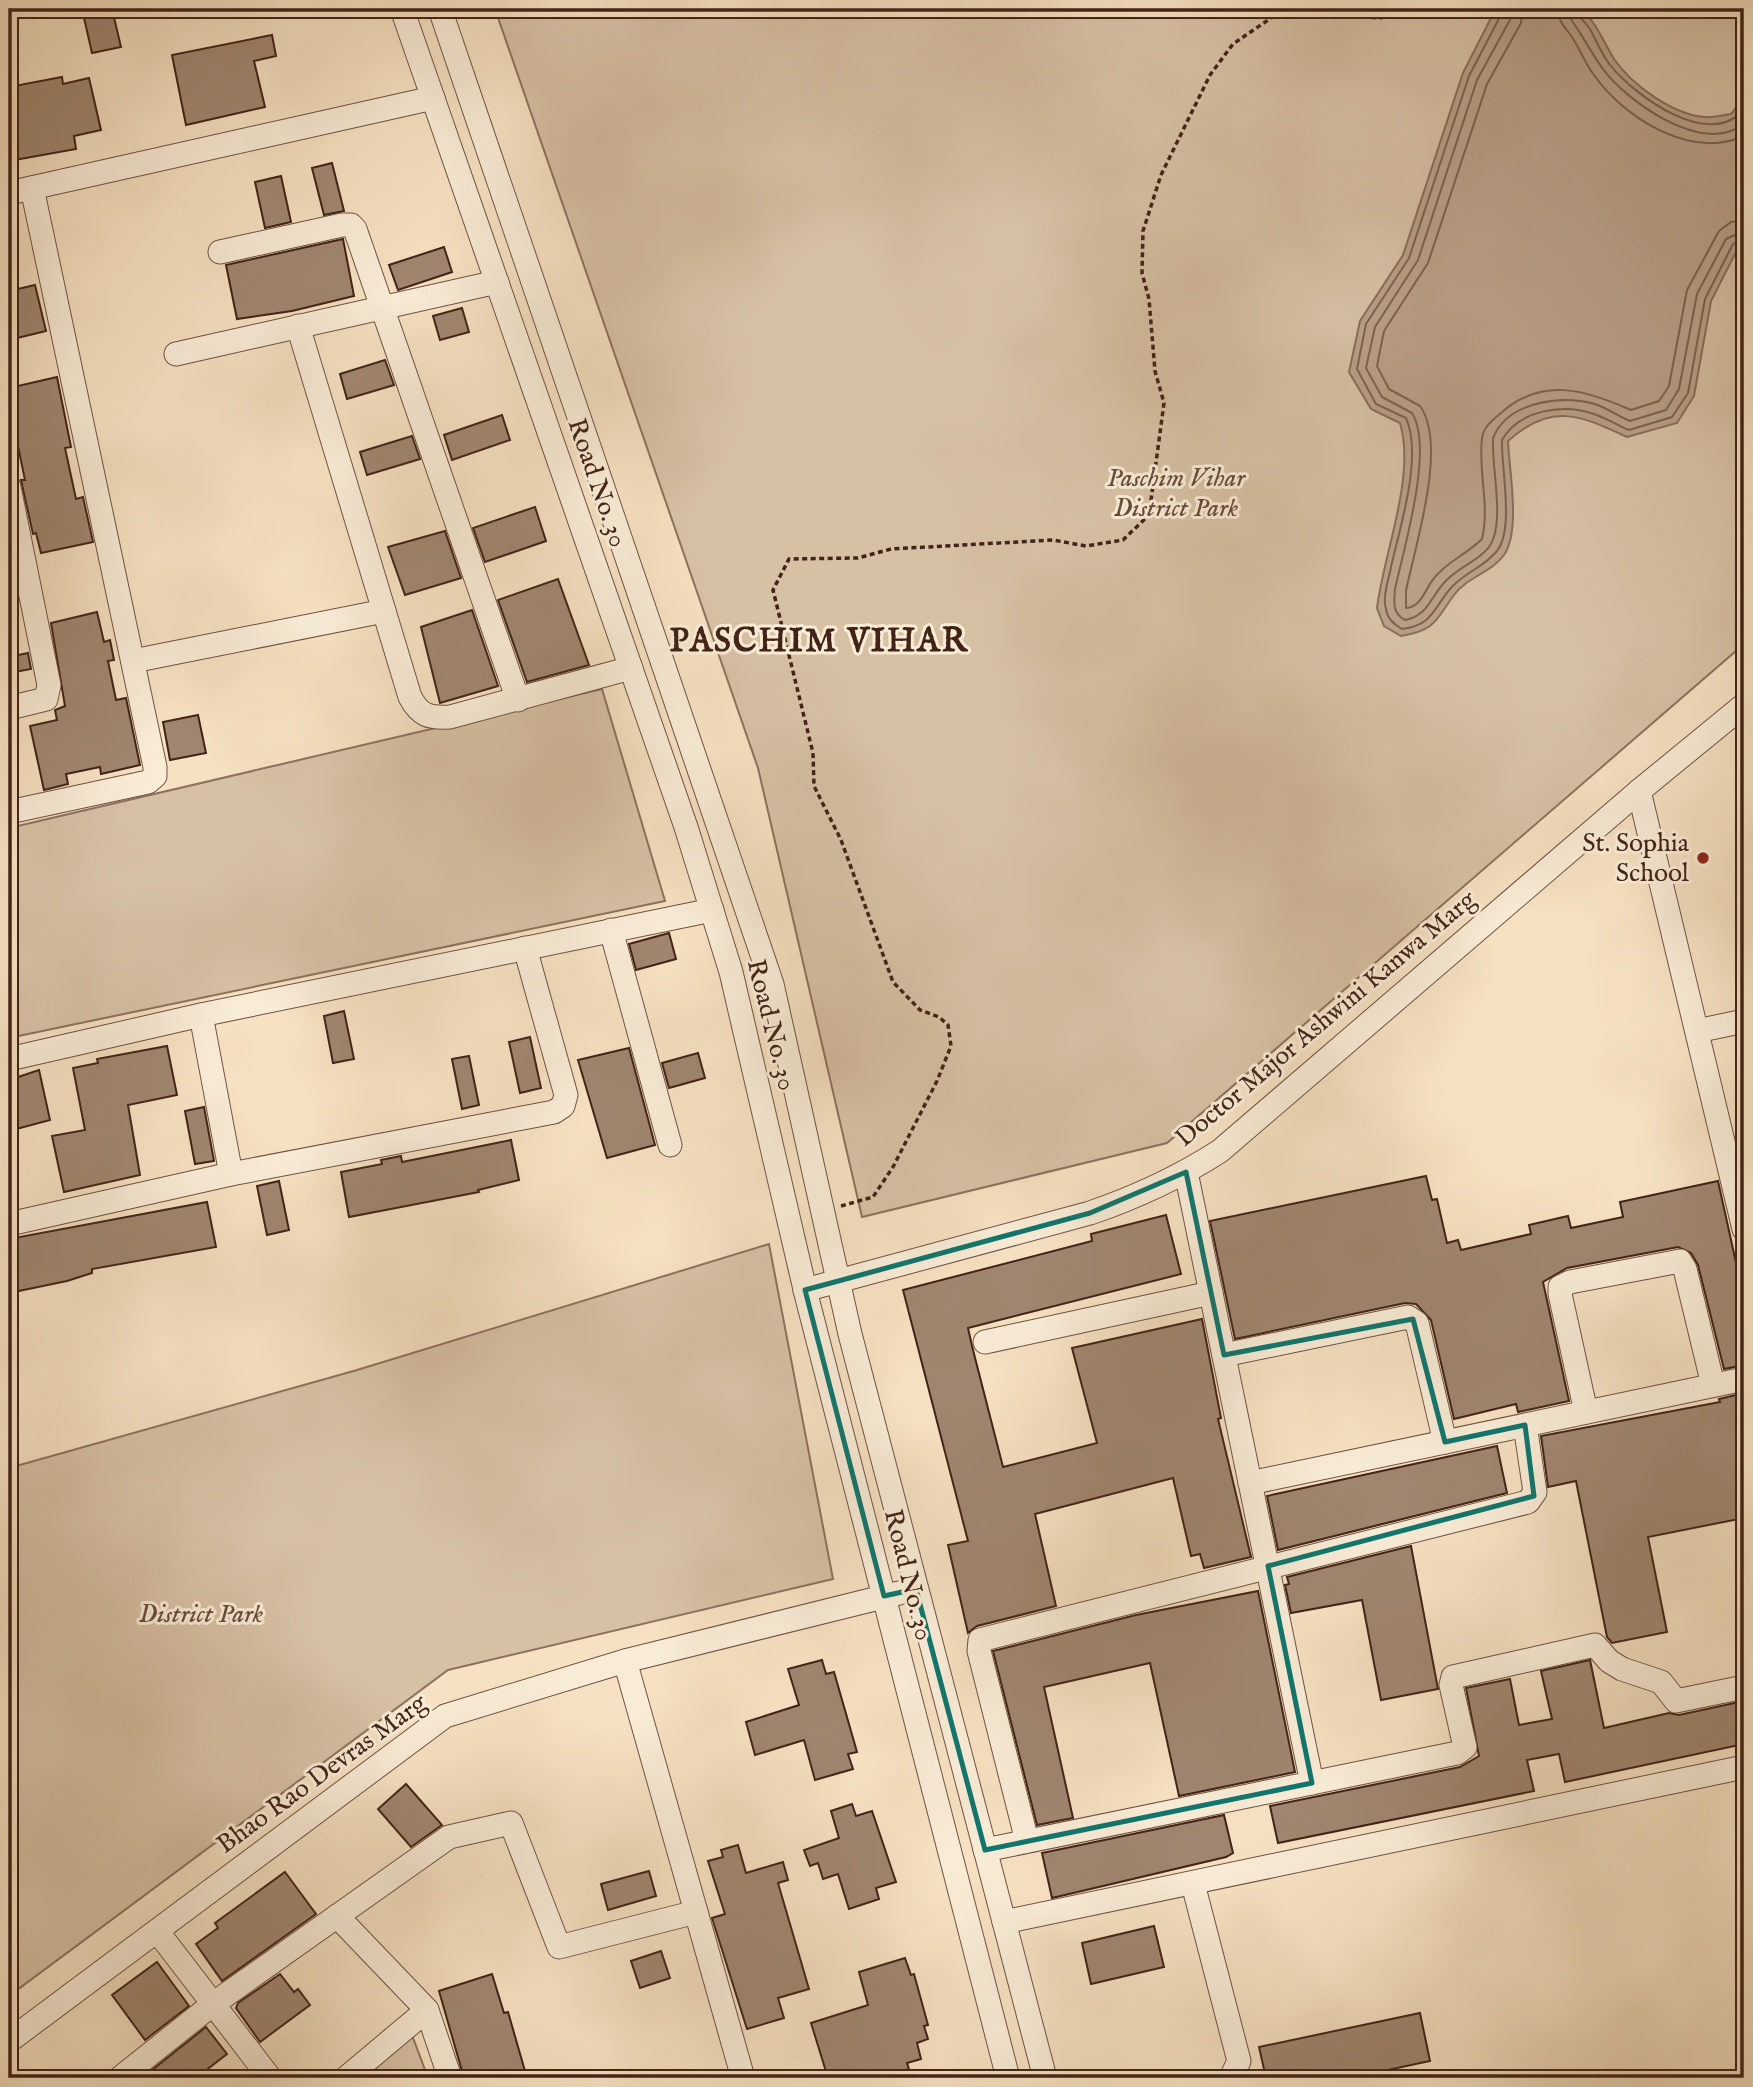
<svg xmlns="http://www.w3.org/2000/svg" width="1753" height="2087" font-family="'IM FELL English',serif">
  <rect width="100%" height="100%" fill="#f6e1c2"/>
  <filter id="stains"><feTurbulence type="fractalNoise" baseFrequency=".00286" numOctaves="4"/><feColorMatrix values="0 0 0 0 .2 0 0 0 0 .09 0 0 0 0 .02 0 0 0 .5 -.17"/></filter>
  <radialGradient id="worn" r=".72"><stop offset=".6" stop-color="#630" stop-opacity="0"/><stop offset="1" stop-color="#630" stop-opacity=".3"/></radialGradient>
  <!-- green -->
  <g fill="#d7c1a5" stroke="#8c725e" stroke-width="2">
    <path d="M495 9H1744V644L1167 1143 862 1217 758 768Z"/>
    <path d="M602 689 665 901 9 1038V828Z"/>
    <path d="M769 1244 833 1579 448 1670 9 1996V1468L357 1370Z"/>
    <path d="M412 2035 428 2078H359Z"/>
  </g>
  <!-- water -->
  <path fill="#b9a088" stroke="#896e5b" stroke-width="2" d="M1503 9H1581C1597 23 1603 41 1614 59 1632 85 1672 114 1704 117 1713 118 1723 115 1731 114L1744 98V245L1738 248 1711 301 1694 396 1677 423 1627 437C1580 415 1551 402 1508 441 1509 470 1521 530 1504 555 1491 573 1467 577 1454 595 1435 621 1436 630 1401 636L1384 626 1377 608C1384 552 1416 476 1400 423L1371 409 1349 372 1360 321 1403 255 1463 73 1493 14Z"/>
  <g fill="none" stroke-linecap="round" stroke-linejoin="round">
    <!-- shore -->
    <g stroke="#7e6250" stroke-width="2">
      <path d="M1504 9 1469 76 1409 258 1366 324 1357 369 1376 404 1406 418C1423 456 1400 527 1391 567 1389 579 1382 597 1386 609 1388 620 1394 624 1402 629 1433 625 1433 609 1450 589 1463 573 1483 568 1496 552 1515 531 1501 468 1502 440 1519 410 1563 403 1594 414 1606 418 1617 425 1629 430L1672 417 1688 393 1705 299 1733 244 1744 240"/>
      <path d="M1513 9 1511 18 1477 80 1418 260 1375 327 1366 368 1382 397 1412 413C1434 448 1404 548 1395 589 1394 602 1392 613 1405 620 1427 616 1430 599 1443 584 1456 568 1479 561 1489 547 1506 524 1491 466 1493 438 1508 401 1561 395 1595 404 1607 408 1618 416 1630 421L1666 410 1679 389 1697 294 1726 239 1744 231"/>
      <path d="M1523 9 1521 23 1487 84 1428 263 1384 331 1377 366 1389 389 1420 406C1448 445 1415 546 1406 591V608C1422 607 1425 588 1435 577 1448 561 1467 554 1482 539 1490 505 1478 472 1482 438 1484 426 1493 420 1501 413 1542 376 1586 390 1631 410L1659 401 1669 386 1687 290 1719 231 1731 222 1744 220"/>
      <path d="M1558 9C1558 24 1568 29 1575 42 1581 52 1586 65 1594 75 1624 118 1691 160 1744 136"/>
      <path d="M1568 9 1570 18C1582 34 1591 53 1603 69 1626 101 1706 158 1744 123"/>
      <path d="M1577 9C1578 18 1587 23 1591 31 1597 42 1602 55 1610 65 1635 96 1710 151 1744 109"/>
    </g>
  </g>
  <!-- building -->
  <g fill="#a08670" stroke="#422318" stroke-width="2">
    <path d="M82 9H112L121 47 92 53Z"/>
    <path d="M272 35 276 56 254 61 265 107 186 125 172 55Z"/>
    <path d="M62 77 63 84 89 78 101 130 74 136 76 149 9 161V87Z"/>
    <path d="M332 163 344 211 324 215 312 168Z"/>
    <path d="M281 176 291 222 265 228 255 182Z"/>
    <path d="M343 239 354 296 292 311 237 319 226 265Z"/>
    <path d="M444 247 452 272 398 290 389 265Z"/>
    <path d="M35 285 46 331 9 340V291Z"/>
    <path d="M462 308 469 332 440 340 433 316Z"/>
    <path d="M385 360 394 385 347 399 340 374Z"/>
    <path d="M57 377 71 447 65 448 76 499 83 497 93 542 41 553 36 533 33 534 21 480H25L9 403V388Z"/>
    <path d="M502 415 510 440 452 460 444 435Z"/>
    <path d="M412 436 420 459 367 475 360 452Z"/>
    <path d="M535 507 546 541 485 562 473 528Z"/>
    <path d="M445 531 461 578 405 595 388 547Z"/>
    <path d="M558 579 589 665 527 682 498 600Z"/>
    <path d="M472 610 498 686 440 703 421 627Z"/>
    <path d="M97 612 104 642 110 640 114 660 108 661 116 700 126 698 140 765 101 774 100 767 66 774 68 784 44 790 30 726 57 720 55 710 65 706 51 623Z"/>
    <path d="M28 653 31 669 9 673V657Z"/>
    <path d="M198 715 206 753 170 760 163 722Z"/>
    <path d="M669 933 676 959 636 970 629 944Z"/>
    <path d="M344 1011 354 1059 333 1063 324 1016Z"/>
    <path d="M530 1037 541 1088 520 1093 509 1042Z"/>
    <path d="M167 1046 177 1095 128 1105 140 1175 64 1192 52 1136 85 1130 73 1068 98 1063 97 1059Z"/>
    <path d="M629 1048 655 1145 607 1158 578 1060Z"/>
    <path d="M698 1053 705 1078 669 1088 662 1063Z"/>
    <path d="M469 1056 479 1105 462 1109 452 1059Z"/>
    <path d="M39 1070 50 1120 9 1131V1080Z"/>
    <path d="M204 1107 214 1161 195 1164 185 1111Z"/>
    <path d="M511 1140 519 1180 478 1190 479 1192 349 1217 341 1172 382 1164 381 1160 401 1156 402 1162Z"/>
    <path d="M1426 1176 1432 1200 1437 1199 1447 1243 1458 1240 1461 1250 1531 1234 1529 1225 1568 1216 1571 1228 1623 1217 1620 1202 1718 1181 1744 1299V1365L1724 1369 1698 1265 1691 1253 1678 1247 1567 1268 1543 1282 1569 1401 1518 1412 1516 1404 1454 1419 1431 1320 1416 1304 1405 1303 1235 1339 1210 1221Z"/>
    <path d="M279 1181 289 1230 267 1235 257 1186Z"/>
    <path d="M207 1202 216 1247 92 1269V1273L67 1281 9 1293V1239Z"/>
    <path d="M1166 1215 1181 1274 968 1328 972 1346 1003 1467 1097 1443 1072 1348 1202 1319 1221 1418 1218 1419 1251 1557 1204 1568 1200 1554 1191 1556 1173 1478 1035 1514 1056 1606 977 1626 968 1633 948 1545 968 1541 903 1290 1092 1241 1091 1234Z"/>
    <path d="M1744 1393V1518L1648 1537 1667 1632 1612 1643 1607 1637 1576 1481 1548 1487 1541 1436 1720 1402 1719 1399Z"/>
    <path d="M1497 1446 1507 1493 1278 1550 1267 1496Z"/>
    <path d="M1411 1546 1438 1689 1381 1700 1362 1600 1291 1613 1285 1585 1289 1584 1287 1577Z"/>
    <path d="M1258 1591 1295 1772 1179 1796 1150 1663 1044 1687 1073 1818 1037 1825 993 1651 1136 1615Z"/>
    <path d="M822 1660 826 1674 834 1672 857 1752 848 1754 853 1769 815 1780 804 1740 755 1755 746 1722 799 1705 788 1669Z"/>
    <path d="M1590 1660 1604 1728 1669 1713 1679 1715 1744 1701V1744L1565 1782 1559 1754 1527 1760 1534 1791 1278 1843 1270 1806 1460 1767 1479 1756 1466 1688 1510 1679 1519 1725 1552 1719 1541 1671Z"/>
    <path d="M406 1784 442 1825 411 1847 378 1809Z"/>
    <path d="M852 1804 856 1816 872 1811 896 1882 876 1888 879 1899 849 1909 838 1874 823 1879 818 1863 810 1866 804 1850 839 1838 831 1811Z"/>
    <path d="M1224 1815 1233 1853 1226 1857 1052 1898 1042 1853Z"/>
    <path d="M738 1845 746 1873 783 1862 788 1880 778 1883 809 1989 778 1998 784 2018 747 2029 712 1918 725 1914 708 1861 723 1857 721 1850Z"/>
    <path d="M649 1871 656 1896 608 1910 601 1884Z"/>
    <path d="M285 1872 316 1914 222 1981 196 1944 218 1928 215 1923Z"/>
    <path d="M1154 1926 1164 1967 1091 1984 1082 1943Z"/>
    <path d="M661 1951 670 1978 640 1988 631 1961Z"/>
    <path d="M905 1958 911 1975 914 1974 928 2025 924 2026 928 2039 917 2043 921 2059 907 2063 909 2069 890 2075 891 2078H828L811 2023 868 2005 859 1972Z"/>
    <path d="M157 1962 189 2006 145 2040 112 1995Z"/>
    <path d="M280 1974 294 1992 298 1989 310 2005 260 2042 236 2008 238 2003Z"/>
    <path d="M492 1974 504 2013 508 2012 527 2078H464L439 1991Z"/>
    <path d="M1420 2013 1430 2061 1350 2078H1266L1259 2047Z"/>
    <path d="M206 2027 227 2054 196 2078H142Z"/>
  </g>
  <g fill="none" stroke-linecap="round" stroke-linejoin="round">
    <!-- minor casing -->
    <g stroke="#6f5242" stroke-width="25">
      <g id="minor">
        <path d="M402 9 686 827 731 972 807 1298 1008 2078"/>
        <path d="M440 9 772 984 850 1334 1045 2078"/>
        <path d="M9 193 433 98"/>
        <path d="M220 252 342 225H351L355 229 518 700"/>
        <path d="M298 326 410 697C420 716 429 718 450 717L631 668"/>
        <path d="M176 354 497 282"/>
        <path d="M9 487 49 685 46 699 9 708"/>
        <path d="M133 661 384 611"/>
        <path d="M1639 791 1744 1229"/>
        <path d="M9 812 148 782 155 776V767L32 188"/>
        <path d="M611 930 670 1145"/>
        <path d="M201 1015 231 1174"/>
        <path d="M1697 1031 1744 1021"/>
        <path d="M9 1059 201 1015 712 910"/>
        <path d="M1186 1172 1312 1783"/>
        <path d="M9 1224 231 1174 554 1112 563 1106 566 1095 525 948"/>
        <path d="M805 1290 1090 1213C1137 1197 1178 1178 1220 1151L1639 791 1744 705"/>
        <path d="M985 1342 1211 1293"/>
        <path d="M1224 1355 1408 1317 1417 1323 1445 1442"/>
        <path d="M1586 1412 1560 1294V1287L1570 1282 1680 1261 1685 1269 1713 1385"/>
        <path d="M1250 1483 1744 1379"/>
        <path d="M625 1661 743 2078"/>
        <path d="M1027 1841 979 1651 980 1640 1528 1502 1535 1492 1525 1425"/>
        <path d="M985 1850 1457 1753 1465 1747 1451 1685 1453 1677 1595 1645 1609 1661 1622 1669 1661 1682 1676 1701 1744 1687"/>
        <path d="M1193 1884 1239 2061 1231 2078"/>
        <path d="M337 1916 427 2010 450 2078"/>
        <path d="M1004 1922 1744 1767"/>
        <path d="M157 1931 270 2078"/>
        <path d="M9 2041 445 1716 625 1661 899 1593"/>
        <path d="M120 2078 213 2004 449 1837 511 1823 559 1947 696 1912"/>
        <path d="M346 2078 427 2010"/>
      </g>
    </g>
    <!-- path -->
    <path stroke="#422318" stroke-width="3.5" stroke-dasharray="5 3.5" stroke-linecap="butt" d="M841 1206 873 1197 893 1167 937 1081 951 1046 948 1025 939 1017 920 1010 893 982 841 840 814 786 813 753 773 590 789 559 858 558 891 549 1053 540 1086 546 1123 540 1149 515 1164 403 1155 371 1149 299 1142 273 1143 231 1161 175 1210 75 1233 44 1274 16 1311 11 1379 18 1435 9"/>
    <!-- minor -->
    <use href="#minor" stroke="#f9ecd7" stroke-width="23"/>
  </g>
  <!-- marked area -->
  <path fill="none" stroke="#0f766e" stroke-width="5" stroke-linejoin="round" d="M1186 1172 1224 1355 1413 1319 1445 1442 1525 1425 1534 1496 1268 1566 1312 1783 985 1850 916 1589 884 1596 805 1290 1090 1213Z"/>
  <!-- markers -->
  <circle fill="#8f2418" stroke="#f9ecd7" stroke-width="2.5" cx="1703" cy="858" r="7"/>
  <g text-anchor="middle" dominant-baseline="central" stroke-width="6" stroke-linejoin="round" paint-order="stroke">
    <!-- park labels -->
    <g font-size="26" font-style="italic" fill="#674a3b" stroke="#f9ecd7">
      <text x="1176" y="478">Paschim Vihar<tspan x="1176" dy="30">District Park</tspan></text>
      <text x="201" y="1614">District Park</text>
    </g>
    <!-- street labels -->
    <g font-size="26" fill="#422318" stroke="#f9ecd7">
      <text transform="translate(597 483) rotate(71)">Road No. 30</text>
      <text transform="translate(1326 1019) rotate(-40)">Doctor Major Ashwini Kanwa Marg</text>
      <text transform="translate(771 1025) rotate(76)">Road No. 30</text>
      <text transform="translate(908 1575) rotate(76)">Road No. 30</text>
      <text transform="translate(322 1774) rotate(-36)">Bhao Rao Devras Marg</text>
    </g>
    <!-- poi labels -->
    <g font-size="26" fill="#422318" stroke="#f9ecd7" text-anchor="end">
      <text x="1689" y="843">St. Sophia<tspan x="1689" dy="30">School</tspan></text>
    </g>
    <!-- district labels -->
    <g font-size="33" font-weight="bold" letter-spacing="2" fill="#422318" stroke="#f9ecd7">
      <text x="819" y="642">PASCHIM VIHAR</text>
    </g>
  </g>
  <!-- margin -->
  <rect width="1753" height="2087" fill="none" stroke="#f6e1c2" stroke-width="35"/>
  <rect x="10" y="10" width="1732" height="2066" fill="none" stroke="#422318" stroke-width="3.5"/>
  <rect x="18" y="18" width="1718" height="2052" fill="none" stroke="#422318" stroke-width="2"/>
  <rect width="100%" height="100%" filter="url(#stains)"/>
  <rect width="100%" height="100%" fill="url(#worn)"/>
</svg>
